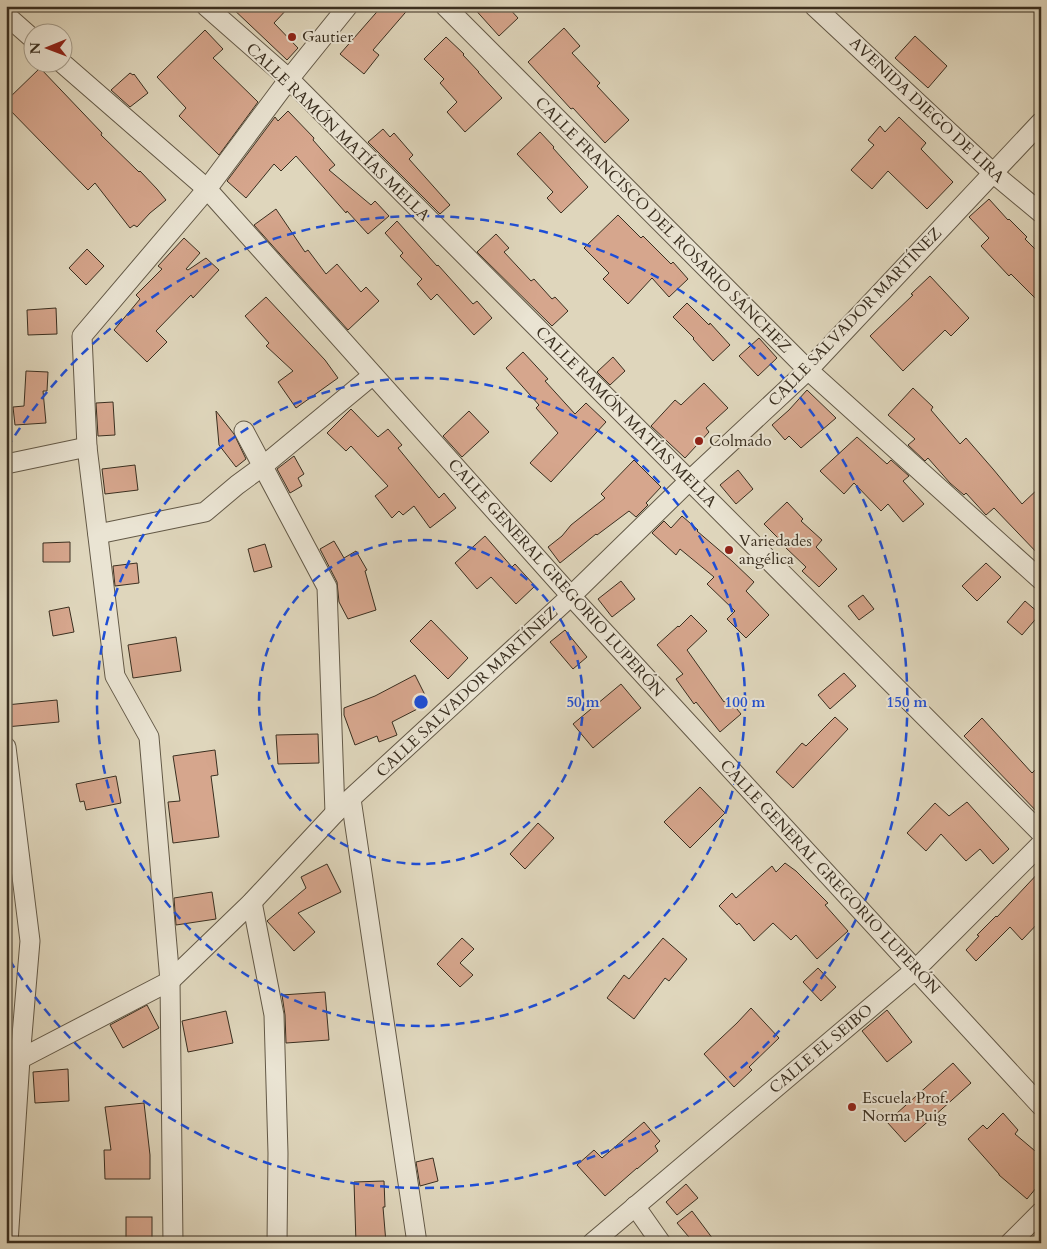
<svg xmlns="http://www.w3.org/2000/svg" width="1047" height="1249" font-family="Cardo,serif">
  <rect width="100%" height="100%" fill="#dfd6bc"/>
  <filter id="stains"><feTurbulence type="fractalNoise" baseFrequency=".004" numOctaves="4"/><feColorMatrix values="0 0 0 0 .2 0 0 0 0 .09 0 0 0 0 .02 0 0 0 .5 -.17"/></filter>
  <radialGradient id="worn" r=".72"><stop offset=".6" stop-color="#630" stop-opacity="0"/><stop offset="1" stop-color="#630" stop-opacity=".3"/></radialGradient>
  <!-- building -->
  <g fill="#d6a68d" stroke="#3a2f20">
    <path d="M230 6H290L274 23 298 48 287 60Z"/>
    <path d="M382 6H411L373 50 379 55 364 74 340 54Z"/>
    <path d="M472 6H507L518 18 499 36Z"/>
    <path d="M564 28 580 46 572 53 600 83 597 86 629 120 605 143 573 108 571 109 528 62Z"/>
    <path d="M205 30 223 49 213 58 258 102 219 155 179 116 186 108 157 77Z"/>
    <path d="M915 36 947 66 928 88 895 58Z"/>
    <path d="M446 37 464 54 463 55 479 72H478L502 98 465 132 447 112 457 102 440 83 444 79 424 59Z"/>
    <path d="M40 68 102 133 101 135 139 172 140 171 157 189 166 200 150 213 137 227 134 225 130 228 95 183 88 190 6 106V101Z"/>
    <path d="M130 73 133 75 134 74 148 93 130 107 111 90Z"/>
    <path d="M288 111 314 138 313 140 335 165 329 170 371 205 375 201 389 216 368 234 347 211 346 213 296 156 281 171 274 164 246 198 227 181 275 117 278 121Z"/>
    <path d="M899 117 926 143 921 149 953 182 927 209 888 171 872 189 851 170 874 145 868 140 880 126 885 132Z"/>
    <path d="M383 129 390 137 394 133 413 155 409 159 450 205 440 214 368 142Z"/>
    <path d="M540 132 554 147 553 148 588 187 561 213 547 198 553 192 517 154Z"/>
    <path d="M989 199 1008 220 1009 219 1027 237 1025 239 1041 255V304L1011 274 1009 276 981 246 989 238 969 217Z"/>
    <path d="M276 209 305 252 308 250 326 274 337 264 361 292 366 287 379 301 348 330 254 225Z"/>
    <path d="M618 215 641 238 643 236 671 264 673 262 688 279 669 297 652 278 628 304 603 279 609 273 584 248Z"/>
    <path d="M397 221 437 266 438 265 473 304 477 301 492 318 474 335 437 294 431 300 417 284 422 279 400 256 403 253 385 233Z"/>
    <path d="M496 234 509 248 504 252 531 281 534 279 552 299 555 297 568 311 552 326 477 252Z"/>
    <path d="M184 238 200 253 186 269 188 270 206 258 219 270 193 298 191 295 156 331 167 342 147 362 114 330 140 299 136 295 162 269 158 266Z"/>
    <path d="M87 249 104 266 86 285 69 268Z"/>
    <path d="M930 276 969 318 951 336 945 330 903 371 870 336 913 295 911 294Z"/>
    <path d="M266 297 325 360 338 378 296 408 278 382 293 371 266 346 269 343 245 316Z"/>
    <path d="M687 303 709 325 710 323 730 345 713 361 693 339 694 338 673 317Z"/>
    <path d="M56 308 57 334 28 335 27 310Z"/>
    <path d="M759 338 777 358 758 376 739 356Z"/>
    <path d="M523 352 548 379 545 381 575 414 586 403 606 422 551 482 530 463 558 433 536 408 539 405 506 368Z"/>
    <path d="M613 357 625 371 610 385 597 372Z"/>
    <path d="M26 371 48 372 47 391H43L46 423 15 425 13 407 24 406Z"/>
    <path d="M704 383 728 408 706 428 709 432 685 458 651 426 675 400 681 405Z"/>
    <path d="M913 388 933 407 931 410 960 444 966 438 993 469 1022 504 1041 486V557L994 508 986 515 966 493 964 495 950 483 928 458 925 461 908 445 915 439 888 415Z"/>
    <path d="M807 390 836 418 801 448 789 436 785 440 772 425 789 410Z"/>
    <path d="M113 402 115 435 98 436 96 403Z"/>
    <path d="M351 409 378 437 388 429 402 445 398 448 439 498 444 493 456 508 430 528 414 506 403 515 399 511 392 518 375 496 388 486 351 446 346 451 327 433Z"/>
    <path d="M216 411 234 434 246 459 236 467 219 445Z"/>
    <path d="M469 411 489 432 462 457 443 436Z"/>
    <path d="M857 437 887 464 891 460 909 476 903 481 924 504 903 522 888 504 881 511 854 483 844 494 820 471Z"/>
    <path d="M294 456 304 474 298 478 302 486 290 493 277 469Z"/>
    <path d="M634 460 661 487 646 503 648 505 636 517 629 511 597 535 596 534 560 563 548 547 562 536 571 525 605 498 601 494Z"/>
    <path d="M135 465 138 490 105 494 102 469Z"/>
    <path d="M738 470 753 489 736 504 720 485Z"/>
    <path d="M787 502 803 519 801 521 822 540 816 547 837 569 819 587 802 571 806 567 785 547 786 546 764 524Z"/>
    <path d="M682 516 698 530 697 531 732 561 754 582 746 591 769 615 746 638 727 619 735 611 707 584 714 577 680 549 676 555 652 533 664 521 671 528Z"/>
    <path d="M485 536 512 567 515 564 535 586 516 604 491 577 477 589 455 563Z"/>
    <path d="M334 541 344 558 356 551 367 570 365 571 376 610 348 619 339 602 337 582 320 549Z"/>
    <path d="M70 542V562H43V543Z"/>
    <path d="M265 544 272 567 254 572 248 549Z"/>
    <path d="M137 563 139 583 115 586 113 566Z"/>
    <path d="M986 563 1001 577 977 601 962 586Z"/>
    <path d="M621 581 635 599 612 617 598 599Z"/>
    <path d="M863 595 874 609 859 620 848 606Z"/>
    <path d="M1025 601 1040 614 1022 635 1007 622Z"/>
    <path d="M69 607 74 632 53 636 49 611Z"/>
    <path d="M691 615 707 631 687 650 724 702 728 698 741 714 720 732 696 702 694 704 676 679 683 674 657 645 678 626 679 627Z"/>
    <path d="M431 620 468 658 448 679 410 641Z"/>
    <path d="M565 630 587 657 573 669 550 642Z"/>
    <path d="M176 637 181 671 133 678 128 645Z"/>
    <path d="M844 673 856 686 830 709 818 695Z"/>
    <path d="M415 675 429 703 392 722 397 735 379 742 377 736 355 745 344 715V708L375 696Z"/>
    <path d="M621 684 641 708 593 748 573 724Z"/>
    <path d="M57 700 59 722 6 727V705Z"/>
    <path d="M835 717 848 729 793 788 776 772 802 743 806 746Z"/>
    <path d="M982 718 1032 773 1041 764V816L964 736Z"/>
    <path d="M318 734 319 763 278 764 276 735Z"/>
    <path d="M215 750 218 775 211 776 219 837 173 843 168 802 180 801 173 756Z"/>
    <path d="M116 776 121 803 86 810 84 801 80 802 76 784Z"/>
    <path d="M700 787 725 813 690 848 664 822Z"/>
    <path d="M967 802 1009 849 993 864 980 849 966 861 941 834 926 851 907 833 935 803 949 816Z"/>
    <path d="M538 823 554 838 525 869 510 854Z"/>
    <path d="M785 863 796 871 828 903 825 905 848 931 817 959 796 935 791 940 773 923 754 941 739 923 737 925 719 906 732 893 736 898 772 866 776 872Z"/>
    <path d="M327 864 341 892 298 913 315 932 294 951 267 921 306 888 301 877Z"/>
    <path d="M1041 870V920L1022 940 1010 927 976 961 966 950 979 936 977 935 996 916 997 917Z"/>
    <path d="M212 892 216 919 176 925 174 898Z"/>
    <path d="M462 938 474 949 460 963 473 975 460 987 437 964Z"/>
    <path d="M663 938 687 959 669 981 665 978 634 1019 607 998 624 975 629 979Z"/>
    <path d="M818 968 836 987 821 1001 803 982Z"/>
    <path d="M325 992 329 1040 286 1043 285 1015 282 995Z"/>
    <path d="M147 1005 159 1028 123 1048 110 1025Z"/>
    <path d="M751 1008 779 1038 749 1067 752 1070 734 1087 704 1054 737 1023Z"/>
    <path d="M887 1010 912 1042 887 1062 862 1031Z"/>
    <path d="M226 1011 233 1043 188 1052 182 1021Z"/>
    <path d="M953 1063 971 1083 905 1142 887 1122Z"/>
    <path d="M68 1069 69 1101 35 1103 33 1072Z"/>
    <path d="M144 1103 150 1155V1179H105L104 1150H111L105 1107Z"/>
    <path d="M1003 1113 1018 1130 1015 1134 1041 1156V1182L1027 1199 999 1175V1174L968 1139 983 1125 987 1129Z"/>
    <path d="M644 1122 660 1141 655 1146 658 1151 637 1169V1168L605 1196 577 1165 594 1150 602 1158Z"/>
    <path d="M433 1158 438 1181 420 1186 416 1162Z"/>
    <path d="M384 1181 385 1207H383L386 1243H356L354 1182Z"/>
    <path d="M686 1184 698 1198 677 1215 666 1202Z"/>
    <path d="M692 1211 716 1243H694L677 1223Z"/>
    <rect x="126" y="1217" width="26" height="26"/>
  </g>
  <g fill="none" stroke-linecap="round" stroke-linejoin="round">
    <!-- minor casing -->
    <g stroke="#635947" stroke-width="21">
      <g id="minor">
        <path d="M206 6 289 79 1041 833"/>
        <path d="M445 6 808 370 1041 580"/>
        <path d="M814 6 993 173 1041 213"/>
        <path d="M6 15 32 38"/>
        <path d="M61 62 207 189 571 596 1041 1106"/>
        <path d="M244 431 327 587 335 813"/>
        <path d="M6 464 87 447"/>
        <path d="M98 534 205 512 237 485 263 466 373 375"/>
        <path d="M6 747 30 941 20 1059 8 1243"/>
        <path d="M351 799 417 1243"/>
        <path d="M252 902 274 1015 278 1153 277 1243"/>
        <path d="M6 1065 20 1059 170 981 252 902 335 813 571 596 689 481 808 370 1041 122"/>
        <path d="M635 1206 661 1243"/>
        <path d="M173 1243 170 981 149 737 115 676 87 447 82 336 207 189 289 79 348 6"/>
        <path d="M592 1243 916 969 1041 844"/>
        <path d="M1010 1243 1041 1212"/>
      </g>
    </g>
    <!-- minor -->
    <use href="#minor" stroke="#eae4d3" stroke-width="19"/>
  </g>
  <!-- distance rings -->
  <g fill="none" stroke="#1d4ed8" stroke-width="2.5" stroke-dasharray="9 6">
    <circle cx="421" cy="702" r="162"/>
    <circle cx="421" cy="702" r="324"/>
    <path d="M7 448A486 486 0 1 1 7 956"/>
  </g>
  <!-- markers -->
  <g fill="#8f2418" stroke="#eae4d3" stroke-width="2">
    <circle cx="292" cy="37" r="5"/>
    <circle cx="699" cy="441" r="5"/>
    <circle cx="729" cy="550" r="5"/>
    <circle cx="852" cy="1107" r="5"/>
  </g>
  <g text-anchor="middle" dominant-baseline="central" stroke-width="4" stroke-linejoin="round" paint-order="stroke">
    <!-- poi labels -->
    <g font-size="16" fill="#3a2f20" stroke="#eae4d3" text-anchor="start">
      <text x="302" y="37">Gautier</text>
      <text x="709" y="441">Colmado</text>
      <text x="739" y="541">Variedades<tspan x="739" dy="18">angélica</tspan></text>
      <text x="862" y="1098">Escuela Prof.<tspan x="862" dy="18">Norma Puig</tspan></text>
    </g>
    <!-- street labels -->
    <g font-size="16" fill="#3a2f20" stroke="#eae4d3">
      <text transform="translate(927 110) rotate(43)">AVENIDA DIEGO DE LIRA</text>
      <text transform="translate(338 132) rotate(44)">CALLE RAMÓN MATÍAS MELLA</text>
      <text transform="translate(663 225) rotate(45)">CALLE FRANCISCO DEL ROSARIO SÁNCHEZ</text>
      <text transform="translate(855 317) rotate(-46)">CALLE SALVADOR MARTÍNEZ</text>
      <text transform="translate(626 417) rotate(45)">CALLE RAMÓN MATÍAS MELLA</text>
      <text transform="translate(556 578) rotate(48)">CALLE GENERAL GREGORIO LUPERÓN</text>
      <text transform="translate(467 692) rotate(-43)">CALLE SALVADOR MARTÍNEZ</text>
      <text transform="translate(830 877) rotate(47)">CALLE GENERAL GREGORIO LUPERÓN</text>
      <text transform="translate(821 1049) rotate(-40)">CALLE EL SEIBO</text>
    </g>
  </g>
  <circle cx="421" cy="702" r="8" fill="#1d4ed8" stroke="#eae4d3" stroke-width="2.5"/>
  <g font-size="15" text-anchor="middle" font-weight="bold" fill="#1d4ed8" stroke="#eae4d3" stroke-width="4" stroke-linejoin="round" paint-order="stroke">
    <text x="583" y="707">50 m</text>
    <text x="745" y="707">100 m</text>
    <text x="907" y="707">150 m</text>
  </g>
  <!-- margin -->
  <rect width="1047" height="1249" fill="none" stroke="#dfd6bc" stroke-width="25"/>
  <rect x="8" y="8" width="1032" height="1234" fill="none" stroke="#3a2f20" stroke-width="2.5"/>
  <rect x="12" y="12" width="1022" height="1224" fill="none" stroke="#3a2f20"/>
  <!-- north arrow -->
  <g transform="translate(48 48) rotate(269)"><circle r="24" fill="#eae4d3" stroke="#a49c8b"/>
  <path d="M0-4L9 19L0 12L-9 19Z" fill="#8f2418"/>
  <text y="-8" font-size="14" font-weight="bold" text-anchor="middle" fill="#3a2f20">N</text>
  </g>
  <rect width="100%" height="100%" filter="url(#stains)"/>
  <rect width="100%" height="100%" fill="url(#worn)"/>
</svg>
